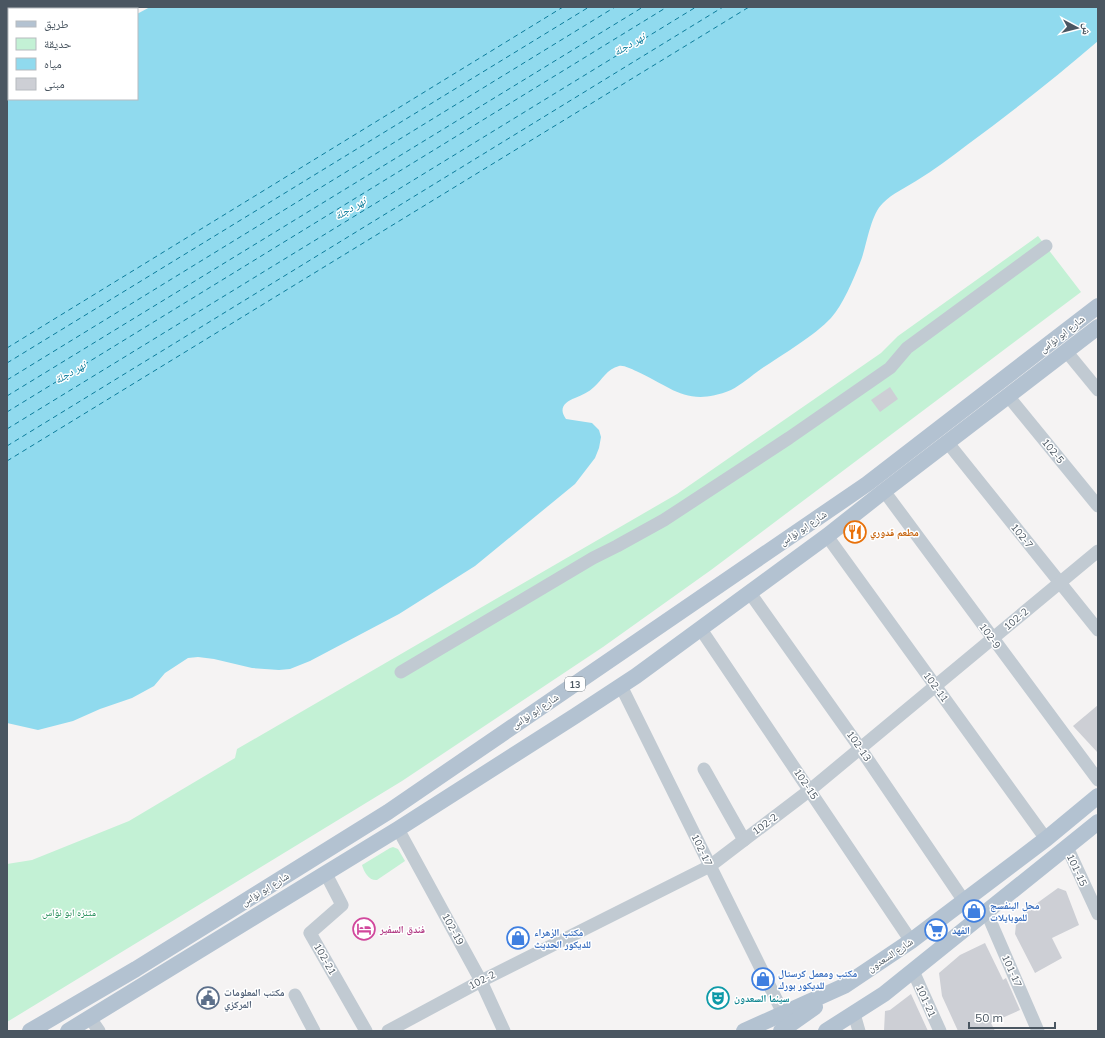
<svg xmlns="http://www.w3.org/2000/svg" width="1105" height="1038" font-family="Mulish,'Noto Naskh Arabic',sans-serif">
  <rect width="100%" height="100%" fill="#f5f3f3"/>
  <!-- green -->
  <g fill="#c3f1d5">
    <path d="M1038 236 1081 292 711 570 603 647 402 781 7 1022V864L32 860 129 821 235 758 237 749 677 494 881 353 898 336Z"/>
    <path d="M393 847 398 849 405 861 377 880C369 881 364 872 362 865L390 848Z"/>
  </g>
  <!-- water -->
  <path fill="#90daee" d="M150 7H1098V41C1056 77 1012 112 967 145 951 157 934 170 916 181 905 188 893 193 883 203 870 215 867 246 860 263 853 280 843 305 831 318 814 336 782 355 761 369 751 376 741 385 731 390 687 408 672 387 636 371 631 369 624 365 619 366 607 369 602 380 594 387 589 392 582 395 575 398 565 402 558 408 566 419L592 423 599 430 601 437 599 448 595 458 575 484 475 566 399 614 310 661 290 669 279 670 252 668 214 659 198 657 188 658 165 673 154 686 132 698 100 709 73 721 38 730 7 723V79L9 78V99H137V14Z"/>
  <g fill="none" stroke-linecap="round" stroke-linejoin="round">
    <!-- ferry -->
    <g stroke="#0c7c9b" stroke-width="1" stroke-dasharray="5 4" stroke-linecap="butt">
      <path d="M7 348 563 7"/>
      <path d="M7 363 589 7"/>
      <path d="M7 380 615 7"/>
      <path d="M7 396 643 7"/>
      <path d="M7 412 667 7"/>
      <path d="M7 429 696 7"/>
      <path d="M7 446 723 7"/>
      <path d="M7 461 749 7"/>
    </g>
  </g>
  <!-- building -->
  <g fill="#cdcfd5">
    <path d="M890 387 898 399 880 412 871 400Z"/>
    <path d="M1098 705V753L1073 726Z"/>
    <path d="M1058 888 1066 891 1079 925 1052 938 1062 958 1035 973 1015 934 1016 924 1022 914Z"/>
    <path d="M985 943 1003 980 1006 978 1020 1010 991 1023 995 1031H958L942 996 939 973 960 955Z"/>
    <path d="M911 994 928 1031H884L885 1011 890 1010Z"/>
  </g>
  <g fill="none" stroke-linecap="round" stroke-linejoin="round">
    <!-- minor -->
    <g stroke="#c1cad2" stroke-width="13">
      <path d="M1066 351 1098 390"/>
      <path d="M1008 396 1098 506"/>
      <path d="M948 443 1098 630"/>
      <path d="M884 491 1098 780"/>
      <path d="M827 536 1046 839"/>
      <path d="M750 593 860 748 964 901"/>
      <path d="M700 628 911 941"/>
      <path d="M401 672 593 558 617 546 664 520 789 438 890 368 907 348 1046 246"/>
      <path d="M621 686 783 1013"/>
      <path d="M704 769 744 840"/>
      <path d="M398 829 481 981 504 1031"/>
      <path d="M1067 847 1098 914"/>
      <path d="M326 874 342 905 310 933 366 1031"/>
      <path d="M986 911 1038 1031"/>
      <path d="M913 971 940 1031"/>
      <path d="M295 995 314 1031"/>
      <path d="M854 1014 859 1031"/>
      <path d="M90 1018 99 1031"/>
      <path d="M388 1031 481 981 710 866 810 790 1098 551"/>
    </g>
    <!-- major -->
    <g stroke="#b3c2d1" stroke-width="16">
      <path d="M30 1031 136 969 388 812 867 484 1098 306"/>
      <path d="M68 1031 398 829 575 716 636 676 827 536 884 491 1098 327"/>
      <path d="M744 1031 844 986 911 941 1046 839 1098 796"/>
      <path d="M781 1031 815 1007"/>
      <path d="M826 1031 884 994 1098 822"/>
    </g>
  </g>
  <!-- icons -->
  <defs>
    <g id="restaurant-ring" transform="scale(1.15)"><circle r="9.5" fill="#fff" stroke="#e8710a" stroke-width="1.5"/><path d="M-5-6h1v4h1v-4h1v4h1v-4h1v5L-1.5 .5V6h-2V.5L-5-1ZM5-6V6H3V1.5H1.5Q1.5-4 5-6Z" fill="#e8710a"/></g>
    <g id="shop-ring" transform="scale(1.15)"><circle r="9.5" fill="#fff" stroke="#3f7fe0" stroke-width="1.5"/><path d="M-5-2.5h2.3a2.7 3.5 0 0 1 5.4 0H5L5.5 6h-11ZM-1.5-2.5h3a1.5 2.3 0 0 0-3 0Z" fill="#3f7fe0"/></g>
    <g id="hotel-ring" transform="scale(1.15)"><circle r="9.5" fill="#fff" stroke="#d1479c" stroke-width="1.5"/><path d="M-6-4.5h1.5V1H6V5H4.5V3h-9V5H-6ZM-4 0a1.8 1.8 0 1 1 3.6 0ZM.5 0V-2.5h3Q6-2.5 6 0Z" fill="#d1479c"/></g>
    <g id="supermarket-ring" transform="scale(1.15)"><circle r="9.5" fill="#fff" stroke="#3f7fe0" stroke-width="1.5"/><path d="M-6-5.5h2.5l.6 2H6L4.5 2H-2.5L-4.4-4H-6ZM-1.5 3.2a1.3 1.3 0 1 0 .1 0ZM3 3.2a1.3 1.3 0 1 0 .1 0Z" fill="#3f7fe0"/></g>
    <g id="civic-ring" transform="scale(1.15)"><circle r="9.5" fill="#fff" stroke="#5c6f8a" stroke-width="1.5"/><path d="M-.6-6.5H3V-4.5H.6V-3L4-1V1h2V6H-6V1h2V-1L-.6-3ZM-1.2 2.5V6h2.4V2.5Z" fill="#5c6f8a"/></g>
    <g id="theatre-ring" transform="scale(1.15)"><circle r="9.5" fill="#fff" stroke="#0f9aa8" stroke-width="1.5"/><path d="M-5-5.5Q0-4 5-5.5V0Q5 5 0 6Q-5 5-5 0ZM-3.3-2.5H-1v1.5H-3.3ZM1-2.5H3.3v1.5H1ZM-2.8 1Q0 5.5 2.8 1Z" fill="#0f9aa8"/></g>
  </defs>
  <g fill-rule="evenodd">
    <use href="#restaurant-ring" x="855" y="532"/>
    <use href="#shop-ring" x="974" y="911"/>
    <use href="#hotel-ring" x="364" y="929"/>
    <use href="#supermarket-ring" x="936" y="930"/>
    <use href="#shop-ring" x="518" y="938"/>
    <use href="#shop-ring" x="763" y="979"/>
    <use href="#civic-ring" x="208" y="998"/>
    <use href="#theatre-ring" x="718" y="998"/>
  </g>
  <g text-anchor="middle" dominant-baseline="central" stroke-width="3" stroke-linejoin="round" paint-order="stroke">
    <!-- shield labels -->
    <rect fill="#fff" stroke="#808990" stroke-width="1" x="565" y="677" width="20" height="14" rx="3"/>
    <g font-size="9" font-weight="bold" fill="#4a5661">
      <text x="575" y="684">13</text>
    </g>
    <!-- street labels -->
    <g font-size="10" fill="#4a5661" stroke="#fff">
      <text transform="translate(1062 334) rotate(-38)">شارع ابو نؤاس</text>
      <text transform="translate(1053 451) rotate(51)">102-5</text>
      <text transform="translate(803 528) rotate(-34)">شارع ابو نؤاس</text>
      <text transform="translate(1022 536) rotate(51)">102-7</text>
      <text transform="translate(1016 619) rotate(-40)">102-2</text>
      <text transform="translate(990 636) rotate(54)">102-9</text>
      <text transform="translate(936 687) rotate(54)">102-11</text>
      <text transform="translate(535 711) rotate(-34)">شارع ابو نؤاس</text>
      <text transform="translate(859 746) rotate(55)">102-13</text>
      <text transform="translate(806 784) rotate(56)">102-15</text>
      <text transform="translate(765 824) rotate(-37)">102-2</text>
      <text transform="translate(702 850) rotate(64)">102-17</text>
      <text transform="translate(1077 870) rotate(65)">101-15</text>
      <text transform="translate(265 889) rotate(-32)">شارع ابو نؤاس</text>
      <text transform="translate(453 929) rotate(61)">102-19</text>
      <text transform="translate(890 955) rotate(-34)">شارع السعدون</text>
      <text transform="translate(325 959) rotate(60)">102-21</text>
      <text transform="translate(1012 971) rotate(66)">101-17</text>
      <text transform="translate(482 980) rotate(-27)">102-2</text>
      <text transform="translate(926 1001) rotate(66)">101-21</text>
    </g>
    <!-- food labels -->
    <g font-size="10" font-weight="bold" fill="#c56008" stroke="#fff" text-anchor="start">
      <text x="870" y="532">مطعم قدوري</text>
    </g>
    <!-- shop labels -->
    <g font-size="10" font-weight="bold" fill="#366cbe" stroke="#fff" text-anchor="start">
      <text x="990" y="905">محل البنفسج<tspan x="990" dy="12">للموبايلات</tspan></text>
      <text x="952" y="930">الفهد</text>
      <text x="534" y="932">مكتب الزهراء<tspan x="534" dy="12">للديكور الحديث</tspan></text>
      <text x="778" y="973">مكتب ومعمل كرستال<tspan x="778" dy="12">للديكور بورك</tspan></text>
    </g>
    <!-- park labels -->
    <g font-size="10" fill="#17864f" stroke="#fff">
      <text x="69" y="912">متنزه ابو نؤاس</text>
    </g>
    <!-- hotel labels -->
    <g font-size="10" font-weight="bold" fill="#b23c85" stroke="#fff" text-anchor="start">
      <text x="380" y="929">فندق السفير</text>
    </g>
    <!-- service labels -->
    <g font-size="10" font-weight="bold" fill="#4e5e75" stroke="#fff" text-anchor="start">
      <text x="224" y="992">مكتب المعلومات<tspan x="224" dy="12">المركزي</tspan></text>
    </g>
    <!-- culture labels -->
    <g font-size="10" font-weight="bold" fill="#0d838f" stroke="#fff" text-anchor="start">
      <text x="734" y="998">سينما السعدون</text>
    </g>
    <!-- water labels -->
    <g font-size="11" font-style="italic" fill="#0c7c9b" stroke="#fff">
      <text transform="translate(629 44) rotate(-30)">نهر دجلة</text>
      <text transform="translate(350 208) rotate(-30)">نهر دجلة</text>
      <text transform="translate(70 372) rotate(-30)">نهر دجلة</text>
    </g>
  </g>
  <!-- border -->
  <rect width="1105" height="1038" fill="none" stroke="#4a5661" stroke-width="16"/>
  <!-- legend -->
  <rect x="8" y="8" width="130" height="92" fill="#ffffff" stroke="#b7bbc0"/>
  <rect x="16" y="21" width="20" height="6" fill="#b3c2d1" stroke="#b7bbc0"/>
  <text x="44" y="28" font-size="12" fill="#4a5661">طريق</text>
  <rect x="16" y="38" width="20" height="12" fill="#c3f1d5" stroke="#b7bbc0"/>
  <text x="44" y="48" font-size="12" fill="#4a5661">حديقة</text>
  <rect x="16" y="58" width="20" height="12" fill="#90daee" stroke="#b7bbc0"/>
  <text x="44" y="68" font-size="12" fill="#4a5661">مياه</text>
  <rect x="16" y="78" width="20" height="12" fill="#cdcfd5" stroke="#b7bbc0"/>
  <text x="44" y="88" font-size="12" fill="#4a5661">مبنى</text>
  <!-- north arrow -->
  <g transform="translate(1077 28) rotate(97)" stroke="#ffffff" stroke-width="3" paint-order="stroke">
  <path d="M0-3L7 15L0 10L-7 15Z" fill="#4a5661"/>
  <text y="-6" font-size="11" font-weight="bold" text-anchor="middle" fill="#4a5661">ش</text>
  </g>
  <!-- scale -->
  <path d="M969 1022v6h86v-6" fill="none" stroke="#4a5661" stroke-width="2"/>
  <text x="975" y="1022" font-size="12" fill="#4a5661" stroke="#ffffff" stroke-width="3" paint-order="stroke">50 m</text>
</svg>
